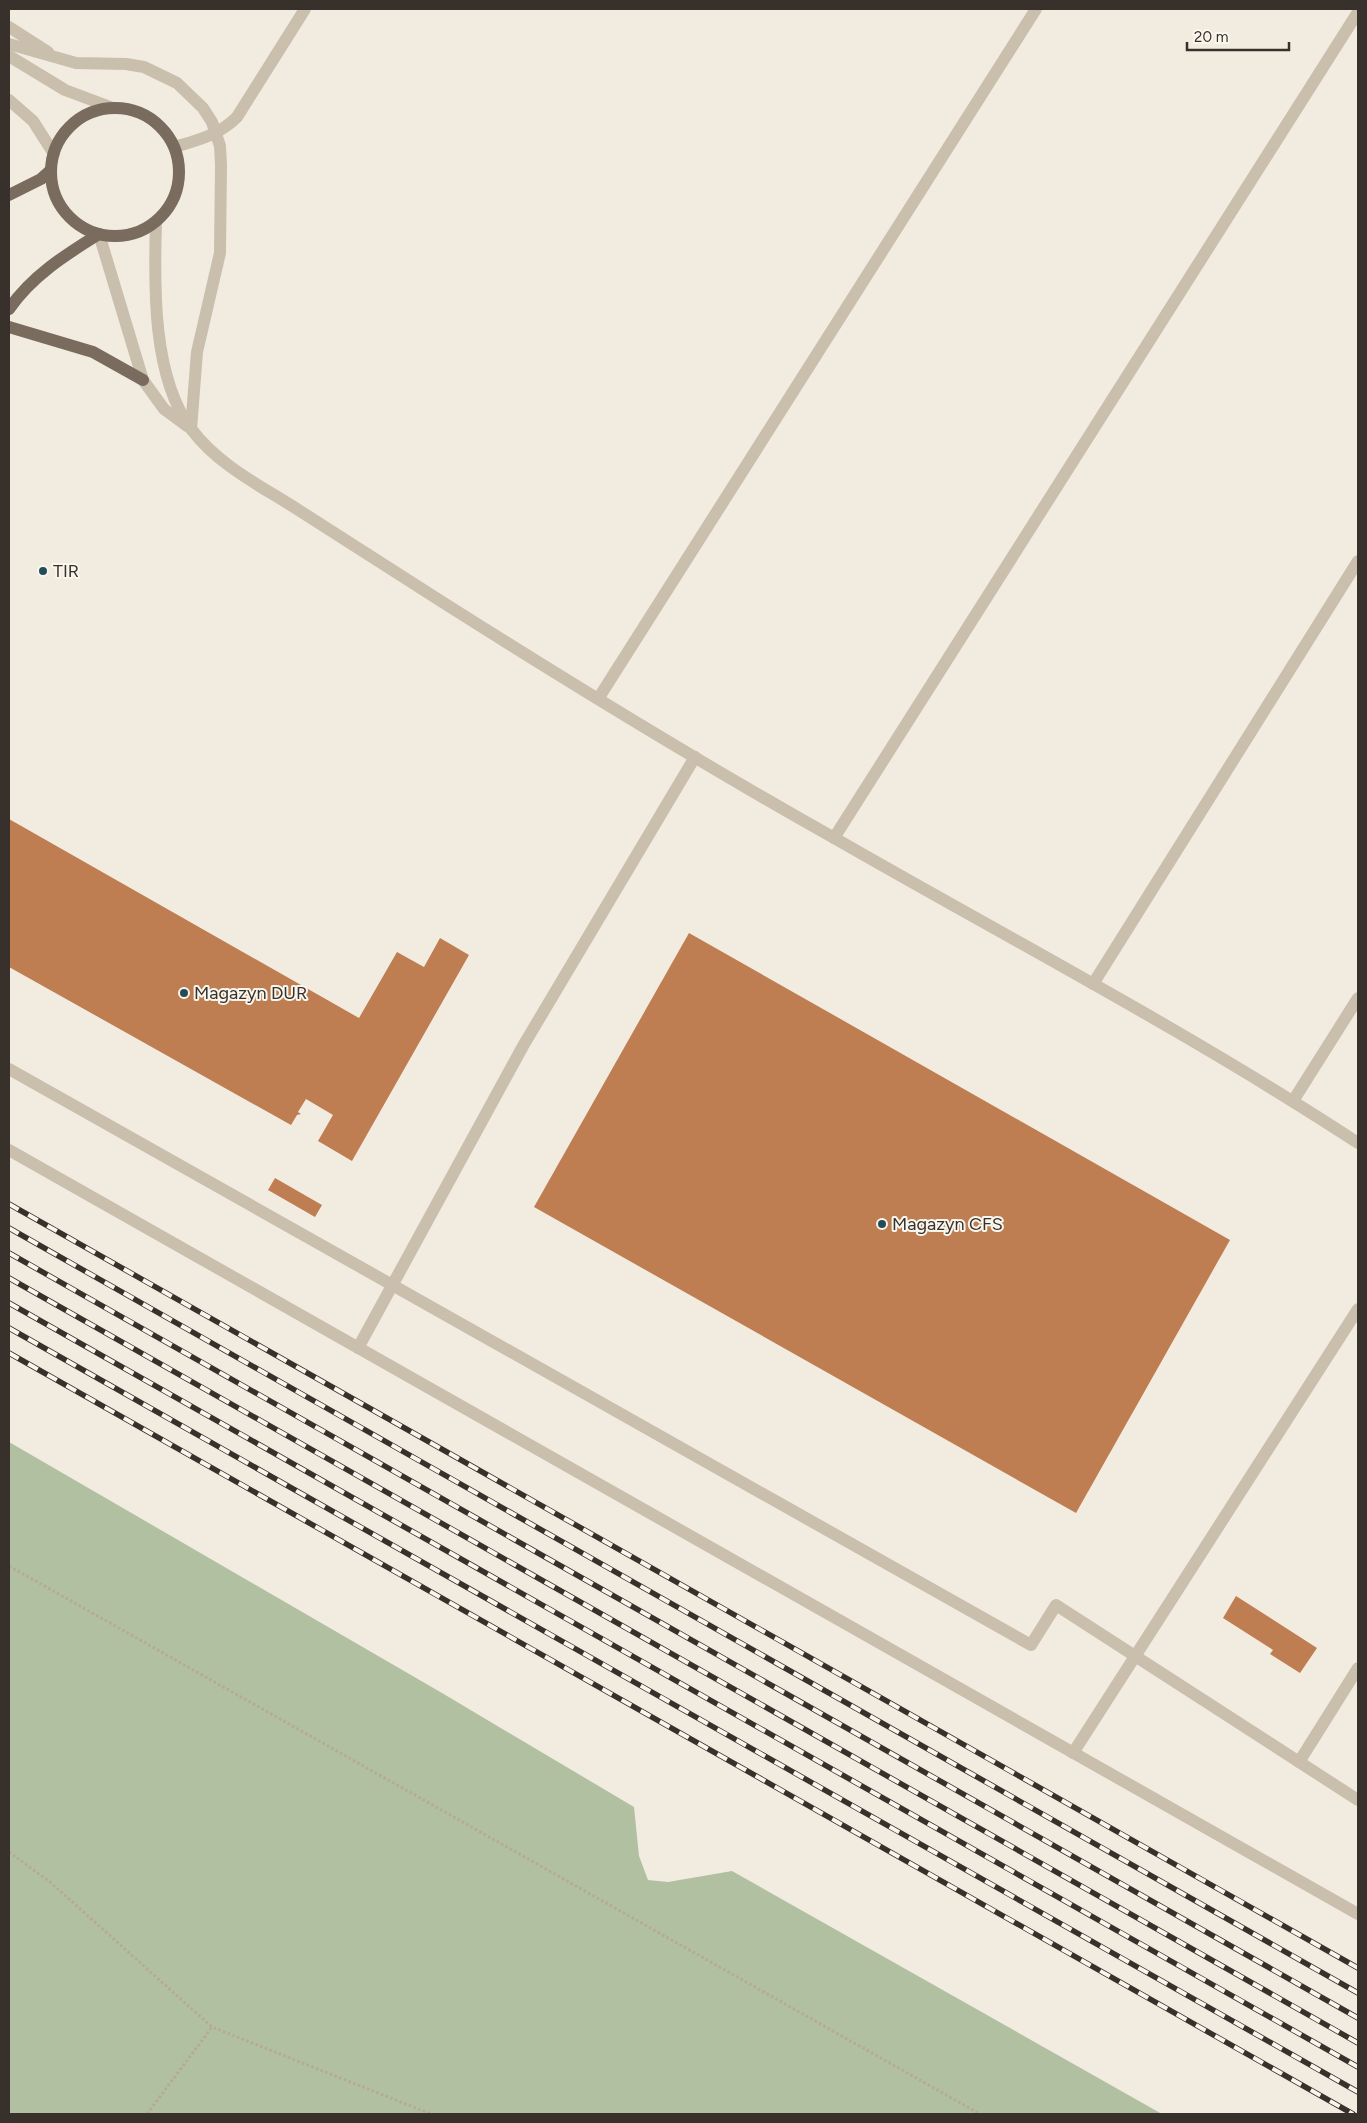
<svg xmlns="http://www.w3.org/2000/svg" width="1367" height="2123" font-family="Figtree,sans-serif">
  <rect width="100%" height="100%" fill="#f2ece0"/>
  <!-- green -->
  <path fill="#b1c0a1" d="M9 1442 442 1693 634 1807 639 1856 648 1880 668 1882 732 1871 1162 2114H9Z"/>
  <!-- building -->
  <g fill="#bf7d52">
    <path d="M9 819 359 1018 397 952 424 967 440 938 469 955 352 1161 318 1141 333 1115 306 1099 298 1112 301 1114 297 1115 291 1125 9 967Z"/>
    <path d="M689 933 1230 1240 1076 1513 534 1207Z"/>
    <path d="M275 1178 322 1205 315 1217 268 1190Z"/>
    <path d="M1236 1596 1317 1648 1300 1673 1270 1654 1273 1650 1223 1618Z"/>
  </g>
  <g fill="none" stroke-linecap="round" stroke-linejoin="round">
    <!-- path -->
    <g stroke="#b5a997" stroke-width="3" stroke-dasharray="2.5 2.5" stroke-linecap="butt">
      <path d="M9 1566 980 2114"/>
      <path d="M9 1852 50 1882 212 2027 431 2114"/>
      <path d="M147 2114 212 2027"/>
    </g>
    <!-- lane -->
    <g stroke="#cabead" stroke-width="12">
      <path d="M9 27 48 52"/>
      <path d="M9 44 76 63 126 64 144 67 177 83 203 108 212 122 220 146 221 165 220 253 197 352 191 429"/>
      <path d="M9 56 65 90 113 108"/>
      <path d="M9 100 33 121 54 154"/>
      <path d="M175 147C198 140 219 135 237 117L305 9"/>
      <path d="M156 222C154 285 152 378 192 430 219 466 263 487 300 511 349 542 398 574 447 605 575 686 704 765 836 839 1010 939 1190 1033 1358 1143"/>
      <path d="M99 234 143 380 164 409 187 426"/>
      <path d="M598 699 1036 9"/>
      <path d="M834 838 1358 12"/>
      <path d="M1093 984 1358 561"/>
      <path d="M9 1069 1031 1645 1056 1605 1358 1800"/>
      <path d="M1293 1101 1358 998"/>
      <path d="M9 1150 1358 1914"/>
      <path d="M358 1348 523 1046 695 757"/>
      <path d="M1073 1753 1358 1309"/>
      <path d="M1299 1762 1358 1668"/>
    </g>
    <!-- primary -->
    <g stroke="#796b5d" stroke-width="12">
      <circle cx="115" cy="172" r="64"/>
      <path d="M9 195 41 179 51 170"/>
      <path d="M9 309C32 276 65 255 99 234"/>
      <path d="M9 327 93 352 143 380"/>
    </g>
    <!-- rail casing -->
    <g stroke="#38312b" stroke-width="5.5">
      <g id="rail">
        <path d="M9 1204 1358 1968"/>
        <path d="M9 1228 1358 1993"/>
        <path d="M9 1253 1358 2018"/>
        <path d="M9 1278 1358 2043"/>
        <path d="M9 1303 1358 2067"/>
        <path d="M9 1328 1358 2092"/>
        <path d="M9 1353 1353 2114"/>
      </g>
    </g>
    <!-- rail -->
    <use href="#rail" stroke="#f9f6ed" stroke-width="4" stroke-dasharray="11" stroke-linecap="butt"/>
  </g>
  <!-- markers -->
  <g fill="#234c58" stroke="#f9f6ed" stroke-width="2">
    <circle cx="43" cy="571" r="5"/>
    <circle cx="184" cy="993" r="5"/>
    <circle cx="882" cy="1224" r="5"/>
  </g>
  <g text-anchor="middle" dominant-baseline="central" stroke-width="4" stroke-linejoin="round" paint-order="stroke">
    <!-- poi labels -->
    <g font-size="18" fill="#38312b" stroke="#f9f6ed" text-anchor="start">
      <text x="53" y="571">TIR</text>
      <text x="194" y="993">Magazyn DUR</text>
      <text x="892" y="1224">Magazyn CFS</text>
    </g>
  </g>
  <!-- border -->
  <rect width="1367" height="2123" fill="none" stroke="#38312b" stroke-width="20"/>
  <!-- scale -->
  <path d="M1187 42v8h102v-8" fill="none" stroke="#38312b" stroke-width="2.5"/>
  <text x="1194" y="42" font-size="15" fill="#38312b" stroke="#f9f6ed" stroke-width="4" paint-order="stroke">20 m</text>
</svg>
